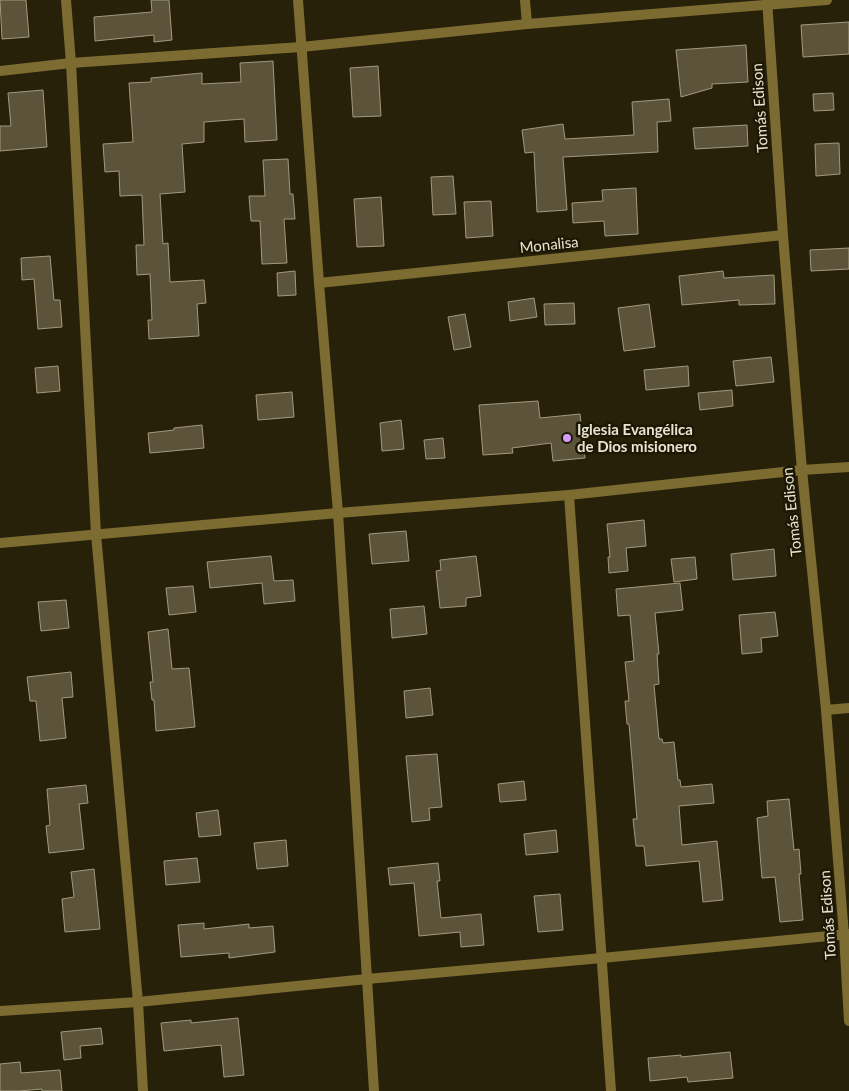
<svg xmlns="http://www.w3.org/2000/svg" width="849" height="1091" font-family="Lato,sans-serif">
  <rect width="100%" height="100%" fill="#28210a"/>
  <!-- building -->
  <g fill="#5b543b" stroke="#a29a7f">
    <path d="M0 0H26L29 37 2 39Z"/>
    <path d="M151 0H169L172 40 154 42V35L95 41 94 17 152 12Z"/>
    <path d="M849 22V54L803 57 801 25Z"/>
    <path d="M746 45 748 82 712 84V88L681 97 676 50Z"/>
    <path d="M273 61 277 140 245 142 244 119 204 122V142L182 144 185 192 160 194 163 244 168 243 170 282 204 280 206 303 197 304 199 336 149 339 148 320H152L150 274 137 275 136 245H144L142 195 120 196 119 171 105 172 103 144 133 142 129 83 151 82V78L202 73V84L241 82 240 63Z"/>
    <path d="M378 66 381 116 353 117 350 68Z"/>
    <path d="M43 90 47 147 0 151V126H11L8 93Z"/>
    <path d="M833 93 834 110 814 111 813 94Z"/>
    <path d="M669 99 671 121 657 122 658 152 563 157 567 210 537 212 534 152 525 153 522 130 563 124 565 139 634 135 632 102Z"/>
    <path d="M747 125 748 146 695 149 693 128Z"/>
    <path d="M839 143 840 174 816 176 815 144Z"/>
    <path d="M288 159 290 194H293L295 219H284L287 263 262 264 260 221H251L249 196H265L263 160Z"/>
    <path d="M453 176 456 214 433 215 431 177Z"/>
    <path d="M636 188 638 234 605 236 604 221 573 223 572 203 603 201 602 190Z"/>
    <path d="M381 197 384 246 357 247 354 199Z"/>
    <path d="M491 201 493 236 466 238 464 202Z"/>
    <path d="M849 248V269L811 271 810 250Z"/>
    <path d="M50 256 54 300H60L62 327 38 329 34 279 22 280 21 258Z"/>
    <path d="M295 271 296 295 278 296 277 273Z"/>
    <path d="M723 271 724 278 774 275 775 304 739 305V300L682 305 679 276Z"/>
    <path d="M534 298 537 317 510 321 508 302Z"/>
    <path d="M574 303 575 324 545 325 544 304Z"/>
    <path d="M649 304 655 347 624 351 618 308Z"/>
    <path d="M465 314 471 347 454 350 448 317Z"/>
    <path d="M771 357 774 382 736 386 733 361Z"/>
    <path d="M58 366 60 391 37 393 35 368Z"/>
    <path d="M688 366 689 386 646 390 644 370Z"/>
    <path d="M732 390 733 406 700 410 698 393Z"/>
    <path d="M292 392 294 417 258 420 256 395Z"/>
    <path d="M538 401 540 418 580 414 585 458 553 461 551 443 512 448 513 453 483 455 479 405Z"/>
    <path d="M401 420 404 449 382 451 380 423Z"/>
    <path d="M202 425 204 448 150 453 148 433 174 430V428Z"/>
    <path d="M443 438 445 458 426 459 424 440Z"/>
    <path d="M644 520 646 546 626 548 628 571 609 573 608 557H610L607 524Z"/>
    <path d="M406 531 409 561 372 564 369 534Z"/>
    <path d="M774 549 776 576 733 580 731 554Z"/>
    <path d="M271 556 274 581 293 580 295 601 264 604 262 583 210 588 207 562Z"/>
    <path d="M476 556 481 596 466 598V606L440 608 436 571 441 570 440 560Z"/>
    <path d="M695 557 697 579 674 582 671 559Z"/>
    <path d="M680 583 683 610 655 613 659 654H657L659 684 654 685 659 739H662L663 743 674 742 678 780H680L681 787 712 784 714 803 679 806 682 845 717 841 723 900 703 902 699 861 646 866 644 846H636L633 819H637L629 724H627L625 701H629L625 662 634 661 630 615 618 616 616 589Z"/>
    <path d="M193 586 196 612 169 615 166 588Z"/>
    <path d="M66 600 69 628 41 631 38 602Z"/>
    <path d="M424 606 427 634 392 638 390 609Z"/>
    <path d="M775 612 778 636 761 638 762 652 742 654 739 615Z"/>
    <path d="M168 629 172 669 189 668 195 727 156 731 154 700H152L150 682H153L148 632Z"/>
    <path d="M71 672 73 697 62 698 66 738 40 741 36 701H30L27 677Z"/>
    <path d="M430 688 433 715 406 718 404 691Z"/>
    <path d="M437 754 442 807 429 808 430 820 412 822 406 756Z"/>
    <path d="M524 781 526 800 500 802 498 784Z"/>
    <path d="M86 785 88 803 79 804 84 849 49 853 46 826 50 825 47 789Z"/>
    <path d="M789 799 794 850 799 849 801 874H799L803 920 780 922 775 877 762 878 757 818 768 816 767 801Z"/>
    <path d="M218 810 221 835 199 837 196 813Z"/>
    <path d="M556 830 558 852 526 855 524 834Z"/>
    <path d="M286 840 288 866 257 869 254 843Z"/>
    <path d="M197 858 200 882 166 885 164 861Z"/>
    <path d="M438 863 440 881H437L441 918 481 914 484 945 461 947 460 932 419 936 414 883 390 885 388 868Z"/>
    <path d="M94 869 100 929 65 932 62 899 74 897 71 872Z"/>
    <path d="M560 894 563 930 538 932 534 896Z"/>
    <path d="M204 923V929L249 924V928L273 926 275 952 229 958V953L181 957 178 925Z"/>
    <path d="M238 1018 244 1075 224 1077 221 1045 164 1051 161 1023 191 1020V1023Z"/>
    <path d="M101 1028 103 1044 80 1046 81 1058 64 1060 61 1032Z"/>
    <path d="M730 1052 733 1078 688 1082 687 1077 650 1081 648 1058 681 1055V1057Z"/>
    <path d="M20 1062 21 1073 60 1070 62 1091H42V1089L19 1091H0V1064Z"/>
  </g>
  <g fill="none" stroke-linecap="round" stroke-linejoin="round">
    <!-- street -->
    <g stroke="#7c6c31" stroke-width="10">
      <path d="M66 0 71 63 96 534 138 1002 143 1091"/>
      <path d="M298 0 319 283 338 513 374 1091"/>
      <path d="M525 0 527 24"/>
      <path d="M767 0 783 235 802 470 826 710 844 935 849 1021"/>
      <path d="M0 71 71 63 301 47 527 24 827 0"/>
      <path d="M319 283 783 235"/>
      <path d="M569 495 611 1091"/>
      <path d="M0 543 338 513 569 495 802 470 849 467"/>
      <path d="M826 710 849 708"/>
      <path d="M0 1011 138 1002 367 979 602 958 849 934"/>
    </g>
  </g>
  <!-- markers -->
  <circle fill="#d39cfc" stroke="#1e1802" stroke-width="2" cx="567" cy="438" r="5"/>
  <g text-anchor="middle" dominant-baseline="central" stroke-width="5" stroke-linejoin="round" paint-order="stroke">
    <!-- street labels -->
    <g font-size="15" fill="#e7e3d5" stroke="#1e1802">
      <text transform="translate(759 108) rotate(-94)">Tomás Edison</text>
      <text transform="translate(549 244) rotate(-6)">Monalisa</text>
      <text transform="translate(791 512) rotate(-96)">Tomás Edison</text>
      <text transform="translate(827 915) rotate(-94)">Tomás Edison</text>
    </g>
    <!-- poi labels -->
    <g font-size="15" font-weight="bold" fill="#e7e3d5" stroke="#1e1802" text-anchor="start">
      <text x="577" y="429">Iglesia Evangélica<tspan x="577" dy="17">de Dios misionero</tspan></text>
    </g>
  </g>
</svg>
